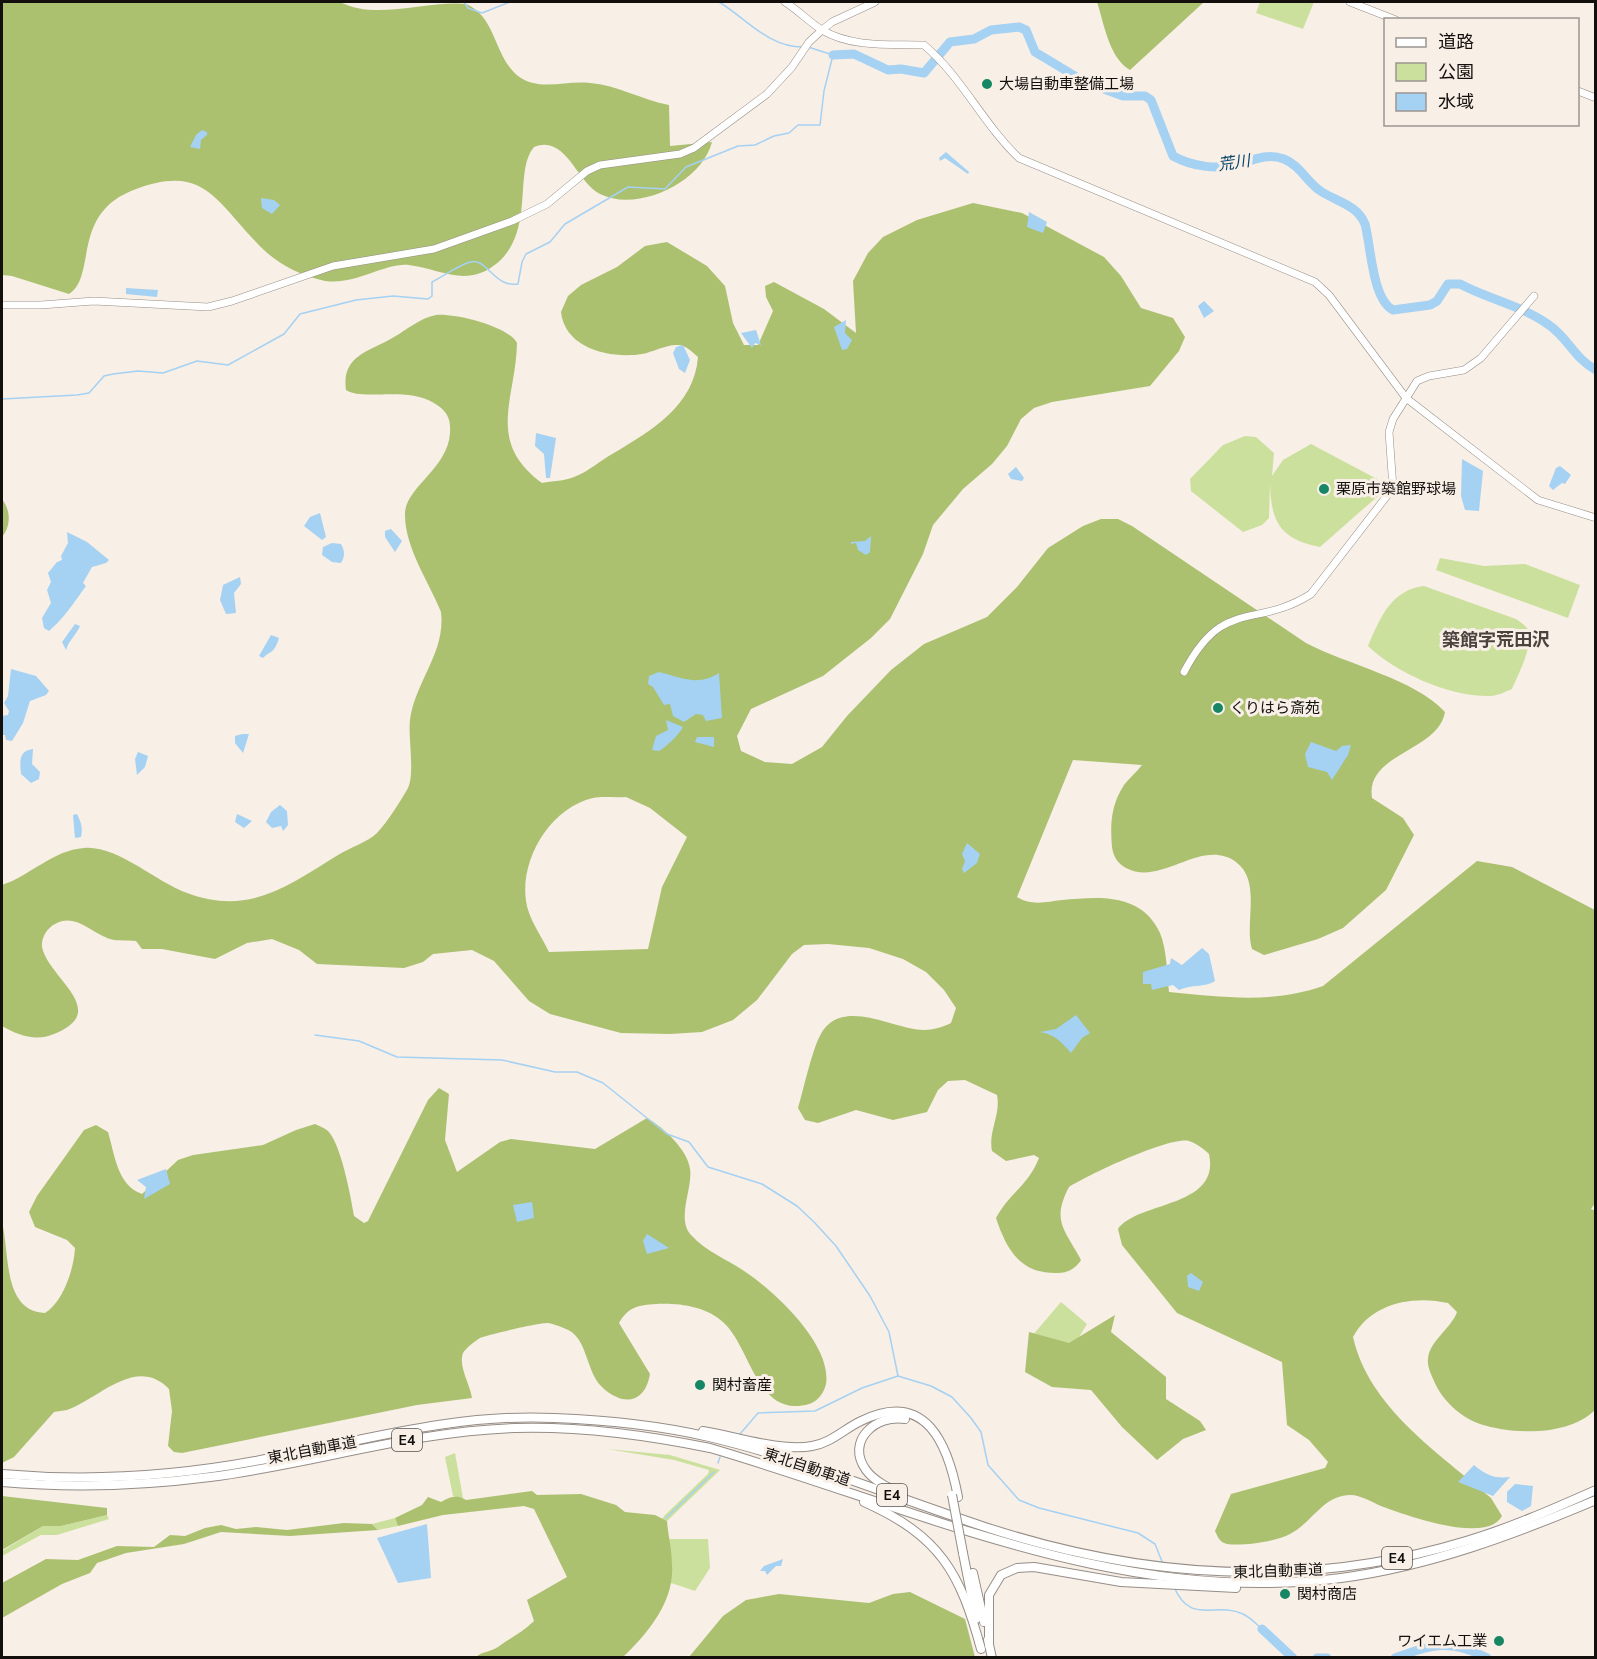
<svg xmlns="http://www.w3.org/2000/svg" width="1597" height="1659" font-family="'Nunito Sans','Noto Sans JP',sans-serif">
  <rect width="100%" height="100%" fill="#f8efe7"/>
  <!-- green -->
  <g fill="#cce09e">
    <path d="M1260 2H1314L1303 29 1256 13Z"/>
    <path d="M1245 436 1256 437 1274 453 1272 476 1283 460 1311 444 1377 479 1378 496 1320 547C1279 539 1271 521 1270 483L1269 518 1262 525 1243 532 1191 491 1190 479 1223 445Z"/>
    <path d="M1440 558 1484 566 1525 564 1580 585 1568 618 1436 570Z"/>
    <path d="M1424 586 1516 619C1521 623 1528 626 1529 633 1532 648 1518 675 1512 689 1505 692 1497 696 1490 696 1450 697 1396 673 1368 646 1380 618 1391 590 1424 586Z"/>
    <path d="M1061 1302 1087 1324 1067 1357 1032 1336Z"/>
    <path d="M607 1449 670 1455 720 1470 667 1521 662 1519 665 1515 708 1474 709 1470 674 1460Z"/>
    <path d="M455 1453 463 1498 453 1496 445 1457Z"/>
    <path d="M107 1515 109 1519 57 1535H41L2 1556V1551L43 1526H61Z"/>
    <path d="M395 1518 398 1526 378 1530 372 1524Z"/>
    <path d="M669 1539H708L710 1568 695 1591 671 1583 672 1563Z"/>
  </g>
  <!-- forest -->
  <g fill="#abc16f" fill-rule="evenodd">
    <path d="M2 2H340C376 21 428 0 466 4 496 16 494 57 518 76 539 92 566 80 590 83 617 85 642 100 669 105L670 146 712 142C702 182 638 213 600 194 577 183 566 134 534 147 513 171 536 232 496 264 466 288 441 269 409 265 385 262 351 288 321 280 296 274 273 261 256 242 213 197 202 163 131 191 71 216 97 276 69 294L12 276 2 275Z"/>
    <path d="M1097 2H1204L1130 70C1109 58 1104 23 1097 2Z"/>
    <path d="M973 203 1022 213 1104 257 1121 276 1141 308 1173 318 1185 337 1179 351 1150 386 1052 402 1034 408 1021 419 1007 446 992 464 963 489 933 525 923 554 890 619 871 638 823 676 751 709 737 736 741 751 765 762 792 764 822 747 847 716 891 670 924 644 987 617 1017 587 1048 548 1083 526 1101 519H1118L1132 526 1306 643C1348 665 1415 679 1445 712 1438 752 1365 753 1372 798L1403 818 1414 835 1386 890 1343 928 1318 939 1264 955 1252 949C1244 924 1262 881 1236 862 1201 837 1162 887 1126 868 1118 864 1113 856 1112 847 1110 824 1111 805 1124 785 1129 778 1137 772 1142 765L1073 760 1017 897C1032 906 1046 902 1062 900 1098 897 1141 892 1160 933 1167 950 1167 974 1169 992 1223 997 1271 1004 1323 986L1477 861 1512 867 1595 910 1596 1202 1591 1209 1596 1211 1595 1410C1569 1436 1514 1435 1480 1424 1460 1417 1442 1400 1434 1381 1431 1374 1427 1366 1428 1359 1429 1341 1451 1329 1457 1312L1448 1303C1413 1295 1371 1303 1353 1337 1369 1408 1439 1453 1491 1498L1502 1516C1487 1545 1405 1515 1381 1506 1372 1502 1360 1495 1351 1495 1323 1495 1313 1522 1290 1534 1275 1542 1243 1546 1227 1544 1219 1542 1218 1537 1215 1531L1231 1494 1325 1468 1328 1462 1309 1440 1287 1425 1282 1362 1177 1313 1122 1245 1118 1229C1138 1201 1221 1208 1209 1154 1204 1149 1196 1143 1189 1141 1170 1136 1088 1175 1069 1187 1051 1221 1065 1230 1081 1260 1076 1268 1068 1273 1058 1273 1021 1274 1007 1251 996 1218 1010 1192 1028 1186 1039 1158L1034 1155 1006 1161 992 1151C988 1131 1001 1115 997 1095L965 1080 948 1081 938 1090 927 1112 893 1120 856 1110 818 1123 805 1120 798 1108C804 1089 813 1043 824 1029 848 999 895 1030 924 1030 933 1030 943 1027 951 1023L956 1008 944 990 926 972 903 959 869 948 828 944 804 945 792 954 757 1000 733 1020 702 1032 670 1034 621 1033 550 1014 529 1001 494 961 472 950 433 954 423 962 404 968 317 964 299 950 272 939 247 943 215 959 162 949H142L136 941C127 940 113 942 105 937 89 930 73 913 55 924 47 928 41 938 42 947 48 978 112 1011 54 1034 35 1042 18 1035 2 1026V885C30 876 53 850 84 848 117 845 156 882 187 893 249 916 288 886 338 855 349 848 368 842 377 833 388 821 400 802 408 788 415 774 408 737 410 720 415 682 446 652 441 612 429 582 405 548 405 515 404 488 448 469 450 433 451 418 447 411 434 403 407 386 362 401 346 390 341 354 372 351 394 337 408 329 420 318 436 315 454 313 508 326 517 343 516 399 485 441 542 483 552 481 565 481 574 477 588 472 601 460 614 453 652 430 694 406 698 357 692 352 686 345 678 345 667 344 653 352 642 354 611 359 565 349 561 312L568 296 581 285 617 267 645 246 667 242 707 266 725 286 733 323 744 345H758L773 311 766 297 765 286 774 282 824 309 856 333 853 281 868 253 883 237 917 220ZM626 797 650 808 687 837 662 887 648 949 549 952C542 937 528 918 526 901 520 859 550 808 593 798 603 796 615 798 626 797Z"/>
    <path d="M2 499C11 511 11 526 2 537Z"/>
    <path d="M439 1088 449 1094 445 1140 457 1172 500 1142 511 1139 595 1149 647 1118C663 1127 688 1150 690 1169 693 1188 676 1219 691 1235 706 1252 729 1260 747 1273 776 1293 832 1345 826 1384 824 1393 818 1401 809 1404 757 1419 751 1348 724 1323 706 1306 679 1303 656 1304 638 1305 628 1307 619 1323L650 1374C645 1404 622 1407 601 1386 587 1372 587 1341 570 1331 565 1328 554 1324 548 1323 538 1323 490 1334 480 1338 475 1341 466 1348 463 1353 458 1366 470 1384 472 1398L417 1405 182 1453 174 1452 168 1446 172 1411 169 1389C136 1355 99 1399 67 1410 63 1411 58 1411 54 1412L14 1457 2 1463V1223C10 1252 2 1311 45 1313 63 1302 74 1269 75 1248L67 1240 35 1227 29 1212 37 1196 84 1130 96 1125 108 1132C115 1155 117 1185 142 1194L178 1160 193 1155 263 1145 296 1130 315 1124C319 1126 325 1128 328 1131 341 1144 351 1197 354 1216L364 1223 368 1221 428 1100Z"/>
    <path d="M1115 1315 1111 1332 1166 1377V1399L1200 1421 1206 1430 1183 1439 1157 1460 1122 1427 1091 1390 1052 1387 1025 1372 1029 1332 1069 1343Z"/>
    <path d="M532 1491 537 1495 581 1494 616 1505 625 1512 655 1515 667 1521C668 1535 672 1550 672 1564 675 1601 648 1633 623 1657H476C483 1651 491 1652 498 1647 510 1638 523 1632 534 1621L527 1600 567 1577 534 1509 524 1506 443 1515 398 1526 395 1518 422 1505 428 1497 441 1502C451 1496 457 1494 466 1500Z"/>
    <path d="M2 1496 107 1508V1515L61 1526H43L2 1550Z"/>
    <path d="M344 1523 372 1524 378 1530 290 1536 221 1532 184 1544 126 1553 97 1563 90 1573 62 1584 2 1618V1583L46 1559 78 1560 117 1546 154 1547 170 1535 185 1536 205 1528 221 1525 236 1529 256 1527 287 1530Z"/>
    <path d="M910 1592 965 1619 975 1657H689L723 1616 746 1600 779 1594 869 1603 893 1594Z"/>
  </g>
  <!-- water -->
  <g fill="#a5d1f2">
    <path d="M202 130 207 132V135L201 140 200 149 190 147 196 135Z"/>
    <path d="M946 152 969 172 968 174 945 158 940 161 939 158Z"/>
    <path d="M261 198 274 200 280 205 272 214 262 208Z"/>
    <path d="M1029 212 1047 222 1043 233 1027 227Z"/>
    <path d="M126 288 158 290 157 297 126 294Z"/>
    <path d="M1204 301 1214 311 1204 318 1198 306Z"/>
    <path d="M846 320 845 333 852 340 847 349 842 350 834 327Z"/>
    <path d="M756 330 761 345 755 343 752 348 741 333Z"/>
    <path d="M683 345 690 360 685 373 679 369 673 353 676 347Z"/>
    <path d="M536 433 556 438 550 478H546L544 454 535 446Z"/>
    <path d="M1462 459 1483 471 1479 511 1465 510 1461 496Z"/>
    <path d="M1560 466 1571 475 1565 484 1562 483 1553 490 1549 486 1556 468Z"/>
    <path d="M1016 467 1024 478 1022 481 1011 479 1008 474Z"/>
    <path d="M320 513 326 537 322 540 304 526 310 517Z"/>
    <path d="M391 529 402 541 395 552 385 537V531Z"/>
    <path d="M67 532 87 542 109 560 106 563 92 567 83 583 86 586C72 605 66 616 49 631L44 628 42 618 51 603 47 590 51 582 48 573 57 562 62 560 61 556 68 543Z"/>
    <path d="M871 536 870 552 866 555 858 550 856 543 851 544V542L865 541Z"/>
    <path d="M332 543 341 544C345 552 345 556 341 563L332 562 322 555 323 547Z"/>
    <path d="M240 577 241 584 234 593 236 613 226 614 220 600 223 585Z"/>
    <path d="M75 624 80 626C76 635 69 640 66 650L62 642Z"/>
    <path d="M271 635 279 638C274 654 271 650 263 658L259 656Z"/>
    <path d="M11 669 36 676 49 691 46 695 30 701 23 723 12 741 6 740 5 735H2V716L8 715 9 711 4 703 8 696Z"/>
    <path d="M659 672C680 677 698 687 719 673L722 718 706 721 703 715 696 714 684 722 673 716 670 704 664 705 653 687 648 684 649 676Z"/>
    <path d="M666 720 683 727C678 736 667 746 659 751L652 750 656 736 668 730Z"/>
    <path d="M242 734H249L243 753 235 743V736Z"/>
    <path d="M697 737H714V747L695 742Z"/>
    <path d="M1311 742 1336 751 1342 746 1351 745 1348 755 1332 780 1327 772 1308 767 1305 754Z"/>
    <path d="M33 749 32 764 40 772 39 779 31 783 21 774C20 762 18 751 33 749Z"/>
    <path d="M138 752 148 756 145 767 137 775 135 759Z"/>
    <path d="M280 805 287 811 288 825 283 831 281 826 272 828 266 822 271 812Z"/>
    <path d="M77 814C81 822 83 828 81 837L75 838 73 815Z"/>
    <path d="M237 814 252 821 244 828 235 822Z"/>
    <path d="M967 843 980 854 977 863 964 873 962 869 965 861 962 854Z"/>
    <path d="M1202 948 1209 954 1215 981C1204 988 1192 984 1179 990L1173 985 1152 990 1151 984H1143V972L1170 964 1171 958 1182 965Z"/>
    <path d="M1076 1015 1090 1033 1082 1038 1071 1053C1061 1042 1056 1035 1040 1032L1056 1029Z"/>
    <path d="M166 1169 170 1184 144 1199 146 1187 137 1180Z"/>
    <path d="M532 1202 534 1218 517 1222 513 1205Z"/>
    <path d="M647 1234 669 1248 647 1254 643 1241Z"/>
    <path d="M1191 1273 1203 1282 1199 1291 1188 1287 1187 1276Z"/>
    <path d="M1474 1465C1486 1475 1494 1479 1510 1477L1493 1496 1458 1482Z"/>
    <path d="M1515 1484 1533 1486 1531 1506 1522 1511 1507 1502V1492Z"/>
    <path d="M427 1524 431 1578 398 1583 377 1538Z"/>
    <path d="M783 1559 781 1566H776L767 1575 765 1571H760L764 1566Z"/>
  </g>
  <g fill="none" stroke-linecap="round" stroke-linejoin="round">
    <!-- stream -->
    <g stroke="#a5d1f2" stroke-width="1.5">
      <path d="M464 2 468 8 482 13 510 2"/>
      <path d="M654 2H666"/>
      <path d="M719 2C747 19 768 47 803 47"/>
      <path d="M2 399 77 395 89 393 104 376 113 374 138 371 163 373 197 361 228 365 284 334 300 314 356 300 393 296 428 299 432 296V282C444 276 457 266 470 262 487 257 494 288 518 284L522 262 526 254 550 242 565 224 628 187 665 189 686 167 738 146 755 145 774 136 789 133 798 125H820L824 91 833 55 808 47"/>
      <path d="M315 1035 359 1041 397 1057 502 1060 555 1072H577L603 1083 667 1134 689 1142 708 1167 762 1184 797 1206 814 1222 836 1246 870 1296 889 1332 898 1376"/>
      <path d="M740 1434 758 1413 815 1411 862 1388 898 1376 931 1386 952 1397 971 1418 981 1432 988 1465 1019 1500 1039 1508 1138 1533 1155 1544 1163 1564"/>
      <path d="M718 1463 720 1457"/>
      <path d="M666 1518 714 1472"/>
      <path d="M1174 1587C1191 1626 1215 1601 1243 1614 1250 1617 1256 1624 1262 1629"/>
    </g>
    <!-- river -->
    <g stroke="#a5d1f2" stroke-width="9">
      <path d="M833 55 854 54 888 70 901 69 924 73 950 42 974 39 991 30 1019 27 1026 30 1035 52 1085 82 1123 96H1145L1151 100 1173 156C1193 167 1218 170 1240 164 1255 159 1268 153 1284 159 1301 166 1307 183 1322 192 1338 202 1357 205 1365 224 1371 246 1372 299 1393 310L1430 305 1437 301 1448 284H1460C1488 299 1523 306 1549 325 1568 338 1575 359 1596 370"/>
      <path d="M1262 1629 1293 1658"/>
      <path d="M1317 1658H1327"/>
      <path d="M1395 1658C1431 1644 1452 1639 1487 1658"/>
    </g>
    <!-- secondary casing -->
    <g stroke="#968d87" stroke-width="8">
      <g id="secondary">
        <path d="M785 2C798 10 809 22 822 30 852 48 891 44 924 45 962 77 983 124 1019 158L1315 282 1329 295 1406 398 1538 500 1596 518"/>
        <path d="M1350 2 1396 20"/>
        <path d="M1578 91 1596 98"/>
        <path d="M2 305H41L94 301 208 307 232 301 333 266 434 249 512 221 547 204 587 171 600 165 680 154 694 148 767 94 792 67 809 42 822 30 832 22 875 2"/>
        <path d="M1184 672C1224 596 1254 630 1311 594L1393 488 1389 432 1393 419 1417 381 1429 376 1464 370 1481 358 1534 296"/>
      </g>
    </g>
    <!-- highway casing -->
    <g stroke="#968d87" stroke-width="10">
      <g id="highway">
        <path d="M703 1431C734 1436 782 1452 812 1446 831 1443 844 1429 861 1421 926 1389 948 1444 958 1497"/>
        <path d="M2 1474C93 1482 181 1476 271 1458 364 1440 458 1413 554 1418 606 1420 658 1425 709 1437 802 1459 891 1496 982 1526 1140 1578 1305 1590 1466 1541 1510 1528 1553 1509 1596 1490"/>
        <path d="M2 1482C72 1488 140 1486 210 1477 313 1464 412 1431 515 1428 580 1426 646 1435 710 1448 916 1508 1120 1607 1341 1578 1430 1566 1513 1535 1596 1500"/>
        <path d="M901 1494C889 1488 874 1481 866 1470 845 1441 876 1414 905 1419"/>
        <path d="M864 1502C940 1536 960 1572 981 1649"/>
        <path d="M963 1553 976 1619"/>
        <path d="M973 1573 984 1622"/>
        <path d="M988 1640 992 1658"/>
        <path d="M989 1645V1595L1001 1575 1017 1568 1034 1567 1121 1582 1236 1588"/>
      </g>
    </g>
    <!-- secondary -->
    <use href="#secondary" stroke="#fff" stroke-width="7"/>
    <!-- highway -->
    <use href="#highway" stroke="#fff" stroke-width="8"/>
    <!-- highway-bridge casing -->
    <g stroke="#968d87" stroke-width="10" stroke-linecap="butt">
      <path id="highway-bridge" d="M952 1495 963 1553"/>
    </g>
    <!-- highway-bridge -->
    <use href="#highway-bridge" stroke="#fff" stroke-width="8"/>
  </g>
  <!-- markers -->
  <g fill="#178665" stroke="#f8efe7" stroke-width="2">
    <circle cx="987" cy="84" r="6"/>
    <circle cx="1324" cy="489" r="6"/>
    <circle cx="1218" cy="708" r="6"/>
    <circle cx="700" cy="1385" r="6"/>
    <circle cx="1285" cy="1594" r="6"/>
    <circle cx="1499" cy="1641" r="6"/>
  </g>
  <g text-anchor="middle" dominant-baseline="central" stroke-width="6" stroke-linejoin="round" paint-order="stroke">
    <!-- shield labels -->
    <g fill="#f8efe7" stroke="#57524e" stroke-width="1.5">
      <rect x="392" y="1429" width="30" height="22" rx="4.5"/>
      <rect x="877" y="1484" width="30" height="22" rx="4.5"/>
      <rect x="1382" y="1547" width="30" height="22" rx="4.5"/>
    </g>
    <g font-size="14" font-weight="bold" fill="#120f0d">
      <text x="407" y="1440">E4</text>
      <text x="892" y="1495">E4</text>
      <text x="1397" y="1558">E4</text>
    </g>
    <!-- poi labels -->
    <g font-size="15" fill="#120f0d" stroke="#f8efe7" text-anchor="start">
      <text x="999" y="84">大場自動車整備工場</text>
      <text x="1336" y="489">栗原市築館野球場</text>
      <text x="1230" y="708">くりはら斎苑</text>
      <text x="712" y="1385">関村畜産</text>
      <text x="1297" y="1594">関村商店</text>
      <text x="1487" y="1641" text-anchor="end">ワイエム工業</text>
    </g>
    <!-- street labels -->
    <g font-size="15" fill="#120f0d" stroke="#f8efe7">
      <text transform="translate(312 1450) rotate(-11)">東北自動車道</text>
      <text transform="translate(807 1467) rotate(18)">東北自動車道</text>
      <text transform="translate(1278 1571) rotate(-2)">東北自動車道</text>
    </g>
    <!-- water labels -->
    <g font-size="16" font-style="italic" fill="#064468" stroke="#f8efe7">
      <text transform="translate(1234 163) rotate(-8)">荒川</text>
    </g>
    <!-- quarter labels -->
    <g font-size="18" font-weight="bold" fill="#4a433e" stroke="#f8efe7">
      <text x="1496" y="640">築館字荒田沢</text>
    </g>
  </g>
  <!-- border -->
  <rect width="1597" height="1659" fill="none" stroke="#120f0d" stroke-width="6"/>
  <!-- legend -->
  <rect x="1384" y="18" width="195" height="108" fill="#f8efe7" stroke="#9c9590" stroke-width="1.5"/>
  <rect x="1396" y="38" width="30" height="9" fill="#ffffff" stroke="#9c9590" stroke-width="1.5"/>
  <text x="1438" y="48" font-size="18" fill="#120f0d">道路</text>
  <rect x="1396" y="63" width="30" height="18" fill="#cce09e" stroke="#9c9590" stroke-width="1.5"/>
  <text x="1438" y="78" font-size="18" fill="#120f0d">公園</text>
  <rect x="1396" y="93" width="30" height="18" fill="#a5d1f2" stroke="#9c9590" stroke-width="1.5"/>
  <text x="1438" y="108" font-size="18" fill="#120f0d">水域</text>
</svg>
